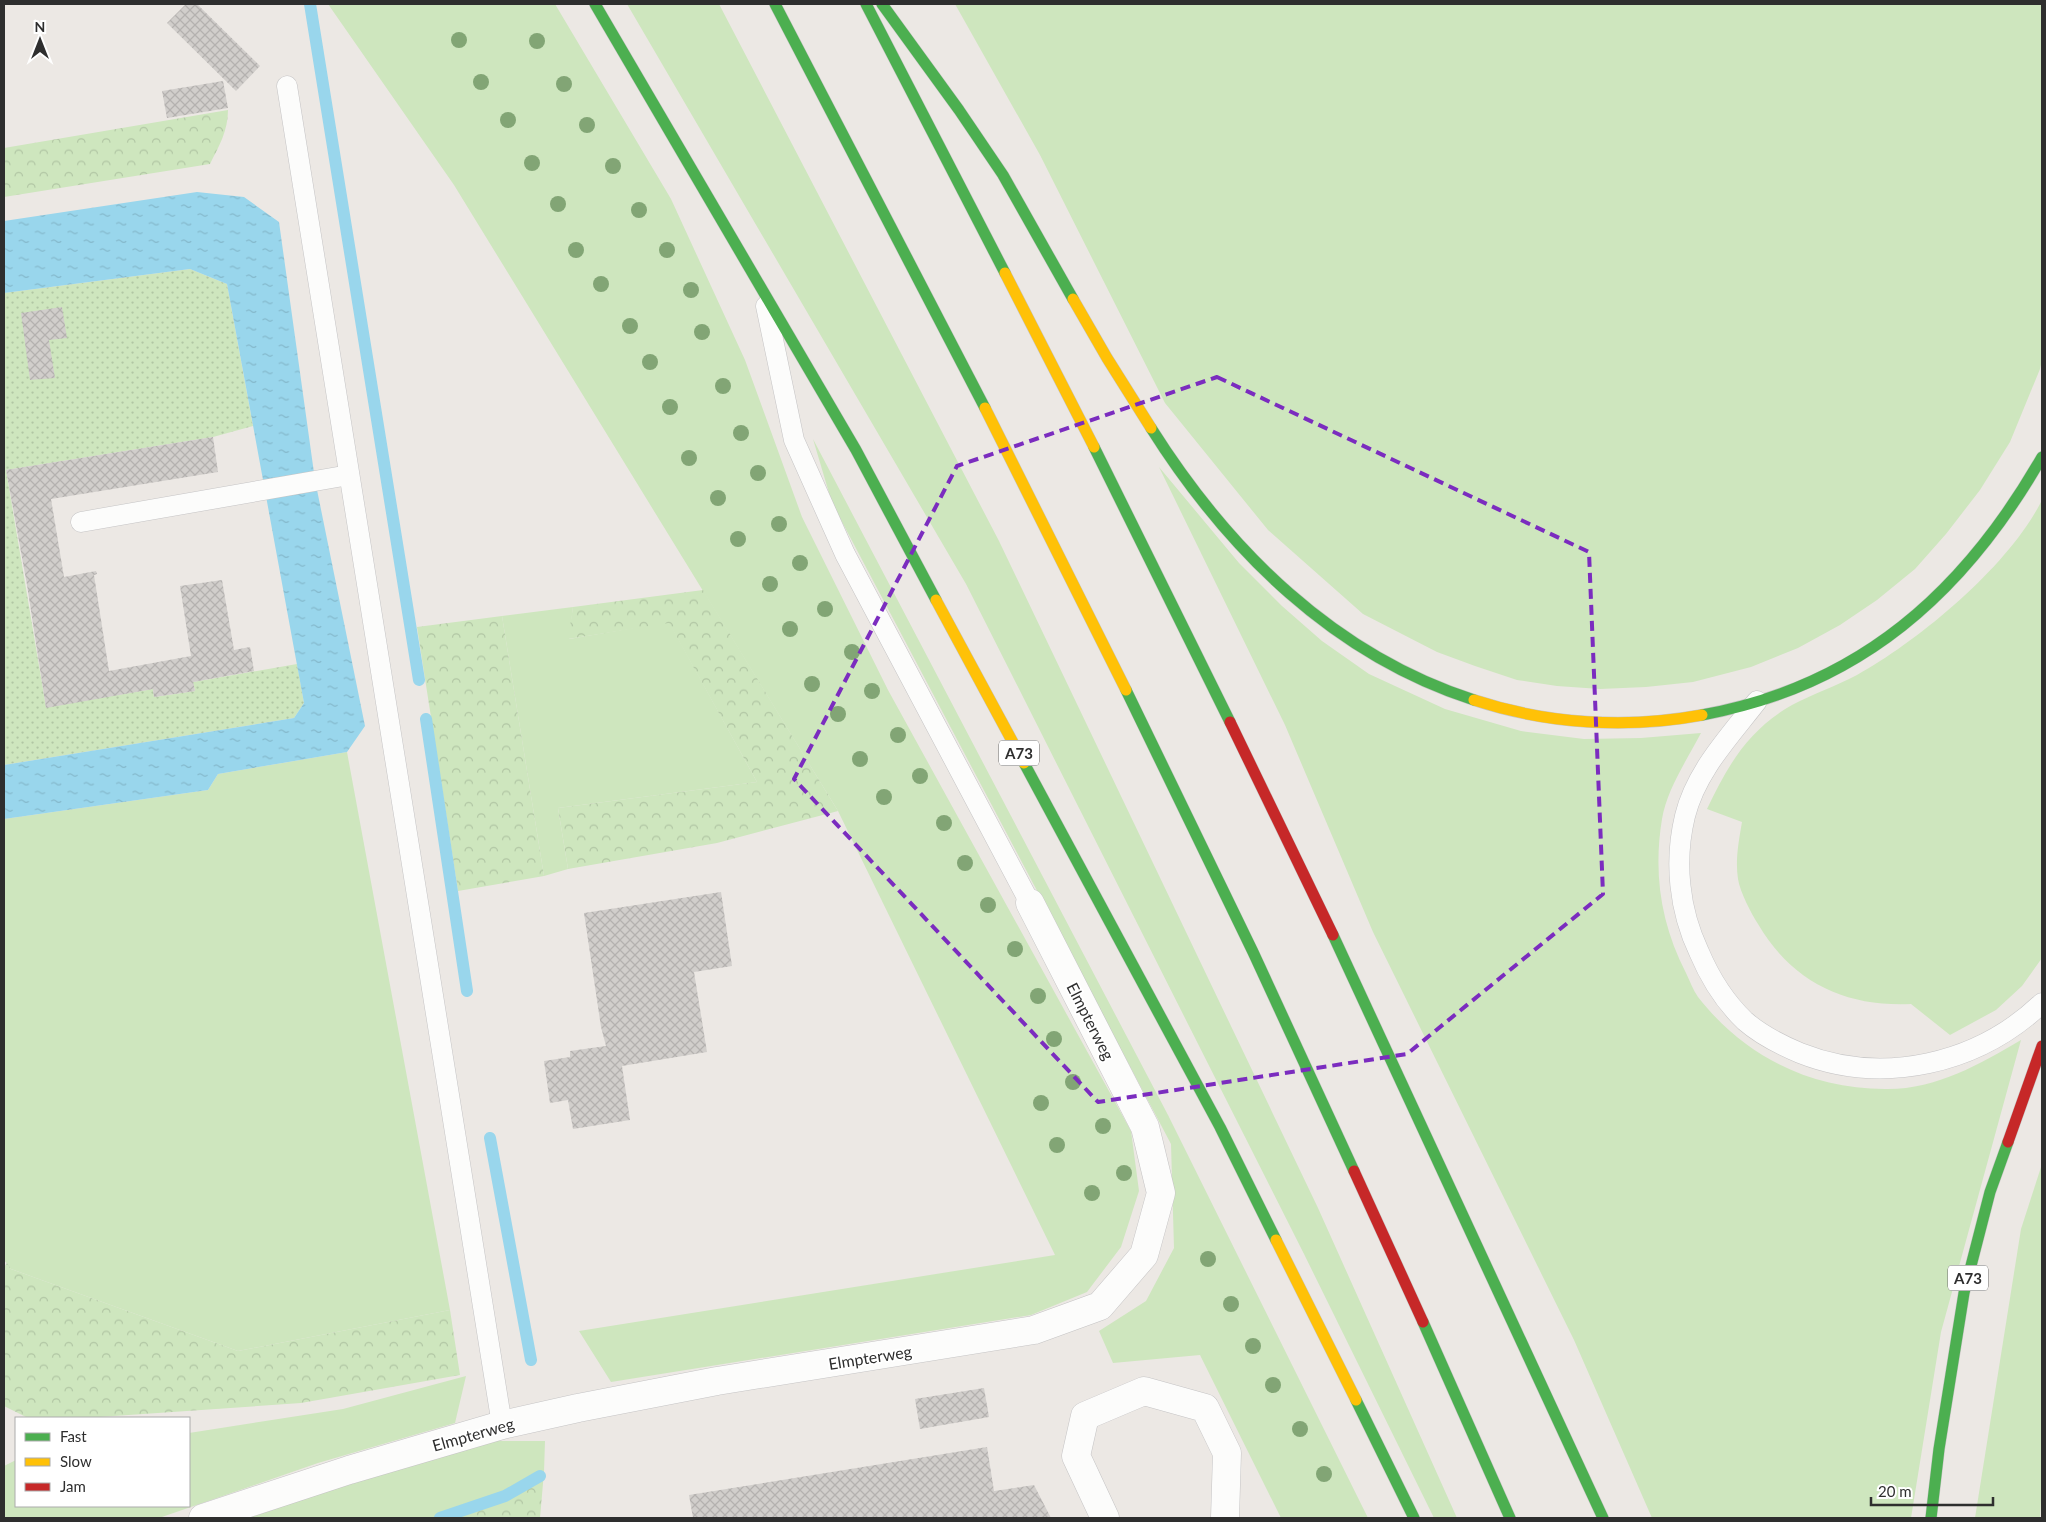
<svg xmlns="http://www.w3.org/2000/svg" width="2046" height="1522" font-family="Lato,sans-serif">
  <defs>
    <pattern id="forest-crowns" width="20" height="18" patternUnits="userSpaceOnUse" patternTransform="scale(1.25)"><rect width="20" height="18" fill="#cee6be"/><path d="M2 6a3 3 0 1 1 6 0M12 15a3 3 0 1 1 6 0" fill="none" stroke="#b1c6a4"/></pattern>
    <pattern id="park-dots" width="8" height="8" patternUnits="userSpaceOnUse" patternTransform="scale(1.25)"><rect width="8" height="8" fill="#cee6be"/><path d="M2 2h.1M6 6h.1" fill="none" stroke="#b1c6a4" stroke-width="1.8" stroke-linecap="round"/></pattern>
    <pattern id="water-ripples" width="26" height="14" patternUnits="userSpaceOnUse" patternTransform="scale(1.25)"><rect width="26" height="14" fill="#99d6ec"/><path d="M2 4q2-2 4 0t4 0M15 11q2-2 4 0t4 0" fill="none" stroke="#84b8cb"/></pattern>
    <pattern id="building-cross-hatch" width="8" height="8" patternUnits="userSpaceOnUse" patternTransform="scale(1.25)"><rect width="8" height="8" fill="#d1cecb"/><path d="M0 0l8 8M0 8l8-8" fill="none" stroke="#b4b1af"/></pattern>
  </defs>
  <rect width="100%" height="100%" fill="#ece8e4"/>
  <!-- grass -->
  <g fill="#cee6be">
    <path d="M328 4H555L671 199 745 360 802 517 888 690 1131 1131 1139 1191 1121 1247 1087 1292 1031 1315 611 1382 579 1331 1055 1255 838 811 454 185Z"/>
    <path d="M627 4H719L999 541 1318 1208 1457 1518H1434L1304 1254 966 584Z"/>
    <path d="M955 4H2042V360L2040 369 2010 442 1980 490 1946 534 1915 569 1877 600 1840 625 1798 648 1751 667 1693 682 1646 687 1600 689 1557 686 1517 680 1475 666 1437 652 1363 614 1268 530 1165 403 1040 155Z"/>
    <path d="M813 439 1168 1115 1368 1518H1281L1200 1355 1113 1363 1099 1331 1146 1301 1174 1248 1171 1144 832 503Z"/>
    <path d="M1159 467 1239 563 1282 606 1322 641 1369 674 1445 709 1521 731 1584 739 1641 738 1701 733C1687 760 1667 789 1662 819 1653 874 1661 924 1686 973 1690 981 1693 990 1698 997 1745 1057 1812 1090 1888 1089 1937 1089 1980 1064 2021 1040L1941 1332 1911 1518H1652L1574 1340 1373 932 1285 725Z"/>
    <path d="M2042 500V958L2022 986 1996 1010 1950 1035 1911 1004C1845 1007 1792 982 1758 924 1751 913 1740 892 1738 879 1735 860 1739 840 1742 822L1707 809C1728 765 1748 730 1792 705 1813 694 1836 686 1857 675 1920 640 2010 565 2042 500Z"/>
    <path d="M573 607 569 639 669 622 757 782 558 808 568 869 544 876 502 616Z"/>
    <path d="M347 752 450 1310 238 1351 11 1269 4 1260V819L208 790 218 774Z"/>
    <path d="M2042 1164V1481L2040 1518H1975L2021 1229Z"/>
    <path d="M466 1376 455 1423 318 1463 159 1518H4V1466L16 1460V1506H189V1433L343 1409Z"/>
    <path d="M496 1441H545L544 1472 533 1474 519 1491 481 1504 432 1518H244L403 1467Z"/>
  </g>
  <!-- forest -->
  <g fill="url(#forest-crowns)">
    <path d="M228 110C228 131 219 146 210 164L4 197V148Z"/>
    <path d="M703 590 838 811 717 843 568 869 558 808 757 782 669 623 568 639 573 607Z"/>
    <path d="M502 616 544 876 458 891 417 627Z"/>
    <path d="M7 1263 11 1269 238 1351 450 1310 460 1375 301 1403 85 1418H28L4 1406V1267Z"/>
    <path d="M544 1472 540 1518H432C460 1510 491 1504 517 1491 529 1485 526 1475 544 1472Z"/>
  </g>
  <!-- park -->
  <path fill="url(#park-dots)" d="M190 269 227 284 253 426 213 437 6 470 46 707 153 689 154 697 195 691 193 682 297 664 304 703 294 718 4 765V293Z"/>
  <!-- water -->
  <path fill="url(#water-ripples)" d="M197 192 244 197 279 222 315 480 365 726 347 752 218 774 208 790 4 819V765L294 718 304 703 227 284 190 269 4 293V221Z"/>
  <g fill="none" stroke-linecap="round" stroke-linejoin="round">
    <!-- stream -->
    <g stroke="#99d6ec" stroke-width="12">
      <path d="M310 4 419 680"/>
      <path d="M426 719 467 991"/>
      <path d="M490 1138 531 1360"/>
      <path d="M440 1518 505 1496 540 1476"/>
    </g>
  </g>
  <!-- building -->
  <g fill="url(#building-cross-hatch)">
    <path d="M186 4H197L260 66 236 91 167 23Z"/>
    <path d="M223 81 228 108 167 118 162 91Z"/>
    <path d="M62 307 67 338 49 340 55 378 30 380 21 313Z"/>
    <path d="M213 437 218 472 51 499 64 577 96 571 97 574 94 575 109 671 191 656 180 586 222 580 234 650 250 647 254 671 193 682 195 691 154 697 153 689 46 708 27 585 6 470Z"/>
    <path d="M721 892 732 966 694 972 707 1052 622 1066 630 1120 573 1129 568 1100 550 1103 544 1061 570 1057V1051L606 1046 601 1027 584 913Z"/>
    <path d="M984 1388 989 1417 920 1429 915 1399Z"/>
    <path d="M987 1447 994 1491 1034 1485 1051 1518H693L689 1495Z"/>
  </g>
  <g fill="none" stroke-linecap="round" stroke-linejoin="round">
    <!-- lane casing -->
    <g stroke="#c5c4c5" stroke-width="21">
      <g id="lane">
        <path d="M287 86 502 1425"/>
        <path d="M766 306 794 440 845 554 1030 903"/>
        <path d="M81 522 349 475"/>
        <path d="M1757 701C1730 736 1696 771 1685 816 1674 861 1679 910 1699 952 1710 978 1724 1001 1745 1021 1761 1035 1781 1045 1800 1053 1883 1086 1978 1064 2042 1003"/>
      </g>
    </g>
    <!-- street casing -->
    <g stroke="#c5c4c5" stroke-width="29">
      <g id="street">
        <path d="M203 1518 349 1470 502 1425 578 1408 717 1381 1034 1330 1100 1306 1144 1255 1161 1193 1145 1127 1030 903"/>
        <path d="M1105 1518 1076 1456 1085 1416 1144 1391 1205 1408 1227 1453 1225 1518"/>
      </g>
    </g>
    <!-- fast casing -->
    <g stroke="#c6c5c4" stroke-width="12">
      <g id="fast">
        <path d="M595 4 856 450 936 600"/>
        <path d="M775 4 985 408"/>
        <path d="M866 4 1005 273"/>
        <path d="M882 4 959 110 1003 175 1073 299"/>
        <path d="M1151 428C1228 550 1334 655 1474 700"/>
        <path d="M1094 447 1230 722"/>
        <path d="M1126 690 1253 952 1354 1171"/>
        <path d="M1702 715C1860 686 1964 593 2042 457"/>
        <path d="M1024 763 1220 1127 1276 1240"/>
        <path d="M1333 935 1603 1518"/>
        <path d="M1423 1322 1510 1518"/>
        <path d="M1356 1400 1414 1518"/>
        <path d="M1931 1518 1939 1449 1964 1293 1990 1192 2008 1142"/>
      </g>
    </g>
    <!-- slow casing -->
    <g stroke="#c6c5c4" stroke-width="12">
      <g id="slow">
        <path d="M1005 273 1094 447"/>
        <path d="M1073 299 1107 358 1151 428"/>
        <path d="M985 408 1126 690"/>
        <path d="M936 600 1024 763"/>
        <path d="M1474 700C1547 724 1627 729 1702 715"/>
        <path d="M1276 1240 1356 1400"/>
      </g>
    </g>
    <!-- jam casing -->
    <g stroke="#c6c5c4" stroke-width="12">
      <g id="jam">
        <path d="M1230 722 1333 935"/>
        <path d="M2008 1142 2042 1046"/>
        <path d="M1354 1171 1423 1322"/>
      </g>
    </g>
    <!-- lane -->
    <use href="#lane" stroke="#fcfcfb" stroke-width="20"/>
    <!-- street -->
    <use href="#street" stroke="#fcfcfb" stroke-width="28"/>
    <!-- fast -->
    <use href="#fast" stroke="#4caf50" stroke-width="11"/>
    <!-- slow -->
    <use href="#slow" stroke="#ffc107" stroke-width="11"/>
    <!-- jam -->
    <use href="#jam" stroke="#c62828" stroke-width="11"/>
  </g>
  <!-- trees -->
  <g fill="#82a575">
    <circle cx="459" cy="40" r="8"/>
    <circle cx="537" cy="41" r="8"/>
    <circle cx="481" cy="82" r="8"/>
    <circle cx="564" cy="84" r="8"/>
    <circle cx="508" cy="120" r="8"/>
    <circle cx="587" cy="125" r="8"/>
    <circle cx="532" cy="163" r="8"/>
    <circle cx="613" cy="166" r="8"/>
    <circle cx="558" cy="204" r="8"/>
    <circle cx="639" cy="210" r="8"/>
    <circle cx="576" cy="250" r="8"/>
    <circle cx="667" cy="250" r="8"/>
    <circle cx="601" cy="284" r="8"/>
    <circle cx="691" cy="290" r="8"/>
    <circle cx="630" cy="326" r="8"/>
    <circle cx="702" cy="332" r="8"/>
    <circle cx="650" cy="362" r="8"/>
    <circle cx="723" cy="386" r="8"/>
    <circle cx="670" cy="407" r="8"/>
    <circle cx="741" cy="433" r="8"/>
    <circle cx="689" cy="458" r="8"/>
    <circle cx="758" cy="473" r="8"/>
    <circle cx="718" cy="498" r="8"/>
    <circle cx="779" cy="524" r="8"/>
    <circle cx="738" cy="539" r="8"/>
    <circle cx="800" cy="563" r="8"/>
    <circle cx="770" cy="584" r="8"/>
    <circle cx="825" cy="609" r="8"/>
    <circle cx="790" cy="629" r="8"/>
    <circle cx="852" cy="652" r="8"/>
    <circle cx="812" cy="684" r="8"/>
    <circle cx="872" cy="691" r="8"/>
    <circle cx="838" cy="714" r="8"/>
    <circle cx="898" cy="735" r="8"/>
    <circle cx="860" cy="759" r="8"/>
    <circle cx="920" cy="776" r="8"/>
    <circle cx="884" cy="797" r="8"/>
    <circle cx="944" cy="823" r="8"/>
    <circle cx="965" cy="863" r="8"/>
    <circle cx="988" cy="905" r="8"/>
    <circle cx="1015" cy="949" r="8"/>
    <circle cx="1038" cy="996" r="8"/>
    <circle cx="1054" cy="1039" r="8"/>
    <circle cx="1073" cy="1082" r="8"/>
    <circle cx="1041" cy="1103" r="8"/>
    <circle cx="1103" cy="1126" r="8"/>
    <circle cx="1057" cy="1145" r="8"/>
    <circle cx="1124" cy="1173" r="8"/>
    <circle cx="1092" cy="1193" r="8"/>
    <circle cx="1208" cy="1259" r="8"/>
    <circle cx="1231" cy="1304" r="8"/>
    <circle cx="1253" cy="1346" r="8"/>
    <circle cx="1273" cy="1385" r="8"/>
    <circle cx="1300" cy="1429" r="8"/>
    <circle cx="1324" cy="1474" r="8"/>
  </g>
  <!-- marked area -->
  <path fill="none" stroke="#7b2cbf" stroke-width="4" stroke-dasharray="10 6" stroke-linejoin="round" d="M1217 377 1589 552 1603 894 1407 1054 1098 1102 794 779 957 466Z"/>
  <g text-anchor="middle" dominant-baseline="central" stroke-width="4" stroke-linejoin="round" paint-order="stroke">
    <!-- shield labels -->
    <g fill="#fff" stroke="#6d6d6d" stroke-width="1">
      <rect x="999" y="740.5" width="40" height="25" rx="4"/>
      <rect x="1948" y="1265.5" width="40" height="25" rx="4"/>
    </g>
    <g font-size="15" font-weight="bold" fill="#2e2e2e">
      <text x="1019" y="753">A73</text>
      <text x="1968" y="1278">A73</text>
    </g>
    <!-- street labels -->
    <g font-size="16" fill="#2e2e2e" stroke="#fff">
      <text transform="translate(1091 1021) rotate(63)">Elmpterweg</text>
      <text transform="translate(870 1357) rotate(-9)">Elmpterweg</text>
      <text transform="translate(473 1434) rotate(-16)">Elmpterweg</text>
    </g>
  </g>
  <!-- border -->
  <rect width="2046" height="1522" fill="none" stroke="#2e2e2e" stroke-width="10"/>
  <!-- legend -->
  <rect x="15" y="1417" width="175" height="90" fill="#ffffff" stroke="#ababab"/>
  <rect x="25" y="1433" width="25" height="8" fill="#4caf50" stroke="#ababab"/>
  <text x="60" y="1442" font-size="15" fill="#2e2e2e">Fast</text>
  <rect x="25" y="1458" width="25" height="8" fill="#ffc107" stroke="#ababab"/>
  <text x="60" y="1467" font-size="15" fill="#2e2e2e">Slow</text>
  <rect x="25" y="1483" width="25" height="8" fill="#c62828" stroke="#ababab"/>
  <text x="60" y="1492" font-size="15" fill="#2e2e2e">Jam</text>
  <!-- north arrow -->
  <g transform="translate(40 40)" stroke="#ffffff" stroke-width="4" paint-order="stroke">
  <path d="M0-4L9 19L0 12L-9 19Z" fill="#2e2e2e"/>
  <text y="-8" font-size="14" font-weight="bold" text-anchor="middle" fill="#2e2e2e">N</text>
  </g>
  <!-- scale -->
  <path d="M1871 1497v8h122v-8" fill="none" stroke="#2e2e2e" stroke-width="2.5"/>
  <text x="1878" y="1497" font-size="15" fill="#2e2e2e" stroke="#ffffff" stroke-width="4" paint-order="stroke">20 m</text>
</svg>
